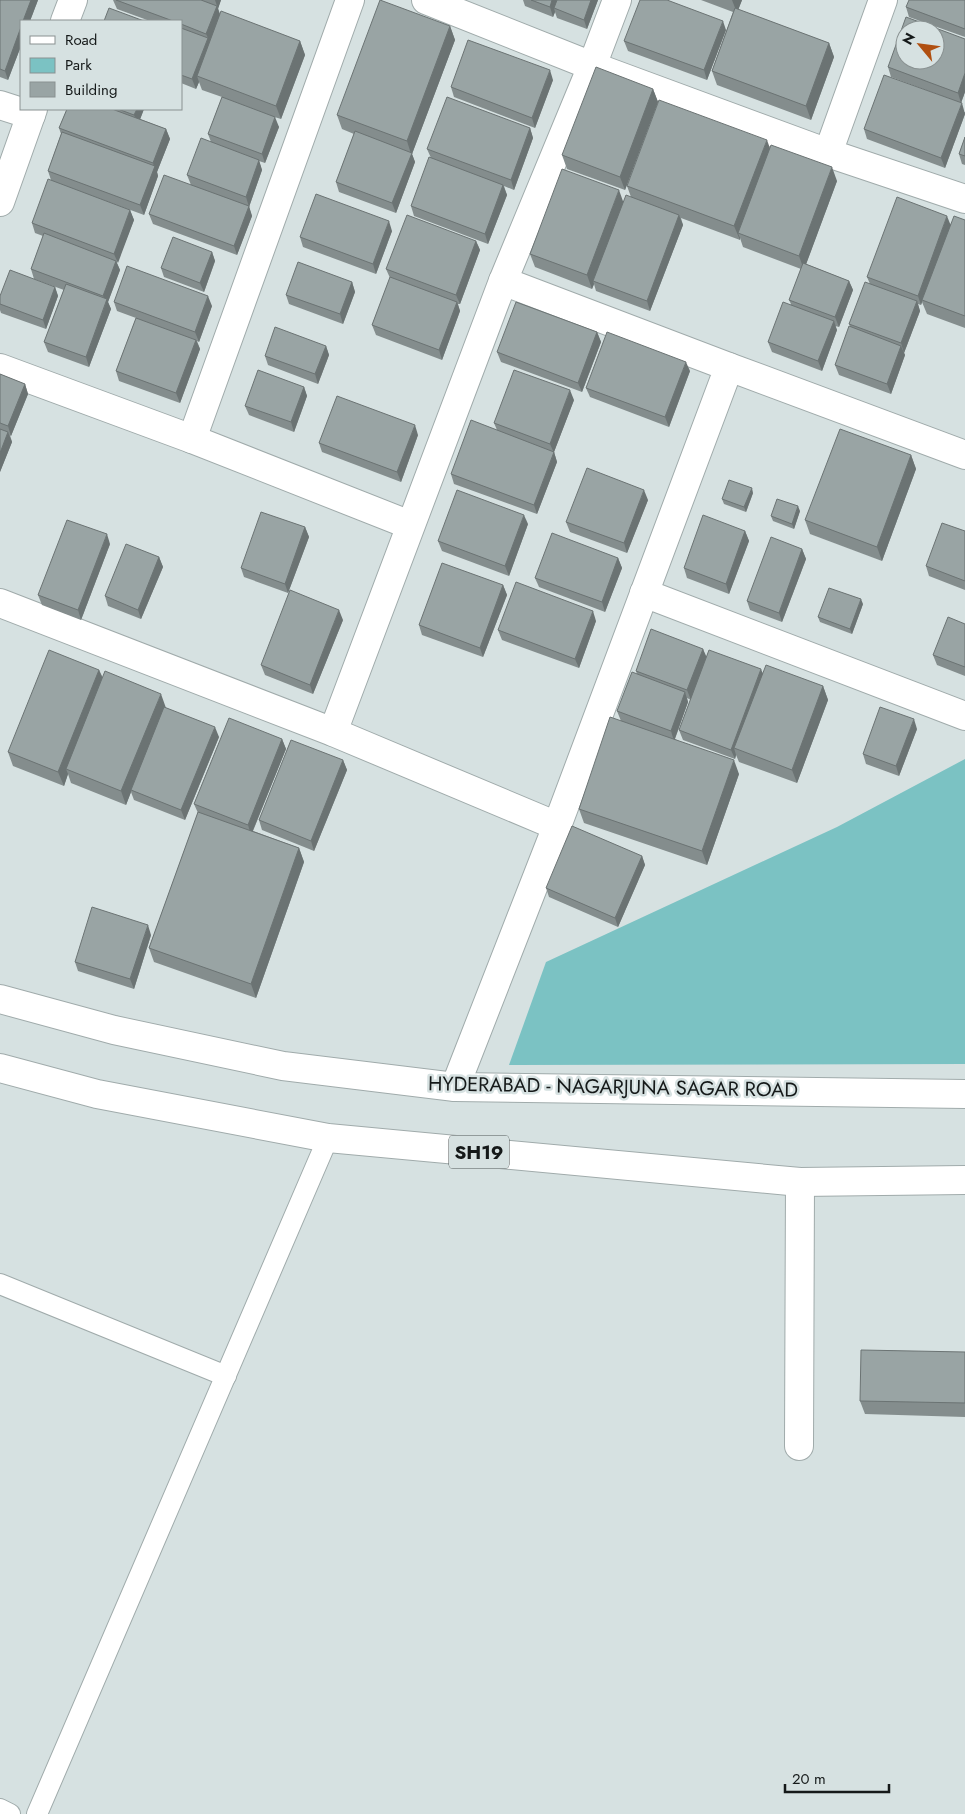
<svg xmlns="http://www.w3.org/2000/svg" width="965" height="1814" font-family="Jost,sans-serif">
  <rect width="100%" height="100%" fill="#d6e1e1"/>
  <!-- green -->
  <path fill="#7bc2c3" d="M965 759V1064L509 1065 546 962 837 827Z"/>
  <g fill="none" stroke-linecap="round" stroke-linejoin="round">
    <!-- service casing -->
    <g stroke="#a0abab" stroke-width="22">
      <g id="service">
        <path d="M0 1284 226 1376"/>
        <path d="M0 1809 10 1814"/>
        <path d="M37 1814 328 1138"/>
      </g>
    </g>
    <!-- minor casing -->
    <g stroke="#a0abab" stroke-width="30">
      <g id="minor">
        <path d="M350 0 192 439 410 525"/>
        <path d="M426 0 592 66 828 153 965 199"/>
        <path d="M65 21 73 0"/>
        <path d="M0 105 31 115"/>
        <path d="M828 153 883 0"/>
        <path d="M0 202 33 109"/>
        <path d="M503 281 729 367 557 826"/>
        <path d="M729 367 965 455"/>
        <path d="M0 368 192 439"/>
        <path d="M644 593 965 716"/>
        <path d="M0 603 333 732 557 826 455 1087"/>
        <path d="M333 732 503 281 592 66 617 0"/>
        <path d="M799 1446 800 1182"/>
      </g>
    </g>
    <!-- primary casing -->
    <g stroke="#a0abab" stroke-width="30">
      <g id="primary">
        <path d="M0 999 114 1030 283 1066 455 1087 965 1094"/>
        <path d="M0 1068 97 1094 328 1138 800 1182 965 1180"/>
      </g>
    </g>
    <!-- service -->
    <use href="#service" stroke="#fff" stroke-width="20"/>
    <!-- minor -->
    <use href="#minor" stroke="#fff" stroke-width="28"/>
    <!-- primary -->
    <use href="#primary" stroke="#fff" stroke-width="28"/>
  </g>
  <!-- wall -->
  <g fill="#848d8d">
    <path d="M0 0H38L30 21H21V46L8 80 0 77Z"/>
    <path d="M113 0H221L218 8 220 14 300 41 305 55 281 119 268 115 279 127 265 163 259 161 262 170 249 207 252 216 237 255 153 224 149 214 191 185 187 175 211 142 208 134 222 97 202 90 199 82 196 89 181 83V21H150L117 9Z"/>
    <path d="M523 0H598L587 29 557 18 555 12 553 17 525 6Z"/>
    <path d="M701 0H742L738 10 829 43 834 57 811 120 717 85 712 71 733 12Z"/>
    <path d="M965 0V37L909 17 906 7Z"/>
    <path d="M450 26 455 40 412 154 415 162 396 213 339 192 336 182 354 134 342 129 337 115Z"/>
    <path d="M726 30 707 80 628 51 624 41Z"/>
    <path d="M965 39V92L961 103 891 77 888 67Z"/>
    <path d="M553 80 535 128 454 97 451 87Z"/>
    <path d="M653 89 658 102 625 190 567 169 562 155Z"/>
    <path d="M67 109H144L140 119 166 129 170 139 157 172 158 176 144 215 55 182 130 210 134 220 117 263 120 270 108 302 111 309 89 367 48 352 44 342 64 290 34 279 31 269 43 236 35 233 32 223 51 180 48 171 61 134 59 128Z"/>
    <path d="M965 112V114L945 168 867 139 864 129Z"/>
    <path d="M530 128 533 138 514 190 504 186 507 195 488 244 414 216 411 206 431 158 427 149Z"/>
    <path d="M965 137V165L962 164 959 154Z"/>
    <path d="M770 148 837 181 806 264 849 281 853 290 839 327 835 326 837 330 822 371 772 352 768 342 791 304 789 300 801 269 743 247 740 238V240L681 218 683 225 650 311 596 291 594 284 592 289 535 267 530 254 631 197 627 186Z"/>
    <path d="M965 220V328L927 314 922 302 921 305 918 304 920 311 904 353 905 355 891 394 839 375 835 365 850 326 849 324 870 284 867 277 950 224Z"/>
    <path d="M392 231 376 274 303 247 300 237Z"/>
    <path d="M476 241 480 250 460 304H458L460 311 442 360 376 335 372 325 390 278 386 269Z"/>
    <path d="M212 252 215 261 204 292 164 277 161 268Z"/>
    <path d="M352 282 355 292 343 324 289 304 286 295Z"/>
    <path d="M55 287 58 296 46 329 1 313 0 310V296Z"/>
    <path d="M114 302 212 306 199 342 197 341 200 349 180 403 119 381 116 371 136 318 117 311Z"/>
    <path d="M597 332 601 342 582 392 501 362 497 352Z"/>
    <path d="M326 346 329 355 318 384 268 365 265 356Z"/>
    <path d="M690 371 669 427 590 397 586 388Z"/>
    <path d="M0 374 25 384 28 394 11 436 10 435 12 442 0 472Z"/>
    <path d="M304 387 307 396 294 432 249 415 245 406Z"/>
    <path d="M574 400 554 452 557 462 537 514 454 484 451 474 497 430 494 423Z"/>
    <path d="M418 435 401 482 322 452 319 443Z"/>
    <path d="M911 455 916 469 882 561 810 534 805 520Z"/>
    <path d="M753 493 746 512 724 504 722 499Z"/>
    <path d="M648 500 627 553 570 532 566 522Z"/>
    <path d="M800 511 794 529 773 521 771 516Z"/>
    <path d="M528 524 509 576 442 551 438 541Z"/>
    <path d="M305 527 309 537 288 593 244 577 241 568Z"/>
    <path d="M745 531 749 541 729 594 687 578 684 568Z"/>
    <path d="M965 531V590L929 576 926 566Z"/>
    <path d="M110 544 81 620 42 605 38 595Z"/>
    <path d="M802 549 806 559 782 622 750 610 747 601Z"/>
    <path d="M159 557 163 567 141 619 108 606 105 596Z"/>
    <path d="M618 558 622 568 605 612 539 587 535 578Z"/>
    <path d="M503 585 507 595 483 657 422 635 419 625Z"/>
    <path d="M863 604 852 634 820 622 818 617Z"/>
    <path d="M343 620 313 694 265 675 261 665Z"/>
    <path d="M596 621 579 668 502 640 498 630Z"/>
    <path d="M965 624V676L937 665 933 655Z"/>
    <path d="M703 649 706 658 763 673 823 686 828 700 797 783 739 762 736 755 735 759 683 740 679 730 691 700 687 698 688 702 675 739 739 774 707 865 584 823 579 809 621 721 617 711 637 674 636 671Z"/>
    <path d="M99 670 103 678 166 708 219 737 185 820 134 800 131 792 126 805 71 783 68 774 64 786 13 766 8 752Z"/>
    <path d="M917 729 899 776 866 764 863 754Z"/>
    <path d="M282 739 286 749 253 831 299 848 304 862 256 998 154 962 149 948 198 813 194 804Z"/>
    <path d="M343 760 347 770 314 851 262 830 259 820Z"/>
    <path d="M642 856 645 865 618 927 549 897 546 888Z"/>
    <path d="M151 935 134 989 78 971 75 962Z"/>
    <path d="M965 1352V1417L865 1414 860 1401Z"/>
  </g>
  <!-- shaded-wall -->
  <g fill="#6b7373">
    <path d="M31 0H38L30 21H23Z"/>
    <path d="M215 0H221L218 9Z"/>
    <path d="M552 0H560L554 8 555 12 553 17 550 7Z"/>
    <path d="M591 0H598L587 29 584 20Z"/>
    <path d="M732 0H742L737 13Z"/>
    <path d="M217 6 220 15 197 76 199 82 196 89 192 79 208 38 206 34Z"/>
    <path d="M723 21 726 30 707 80 704 70Z"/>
    <path d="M450 26 455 40 412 154 415 162 396 213 392 203 411 154 407 141Z"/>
    <path d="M21 27V46L8 80 5 71Z"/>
    <path d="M300 41 305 55 281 119 276 106Z"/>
    <path d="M829 43 834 57 811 120 806 106Z"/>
    <path d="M550 70 553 80 535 128 532 118Z"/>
    <path d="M965 73V92L961 103 958 93Z"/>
    <path d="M653 89 658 102 625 190 620 177Z"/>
    <path d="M962 103 965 114 945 168 941 158Z"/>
    <path d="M137 109H144L138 125 134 115Z"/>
    <path d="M275 117 279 127 265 163 262 154Z"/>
    <path d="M530 128 533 138 514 190 511 180Z"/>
    <path d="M166 129 170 139 157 172 158 176 144 215 140 205 154 167 153 163Z"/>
    <path d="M767 140 772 154 738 233 740 238V240L734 226Z"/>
    <path d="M259 160 262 170 249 207 246 197Z"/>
    <path d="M832 167 837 181 804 270 799 256Z"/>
    <path d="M503 185 507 195 488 244 485 234Z"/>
    <path d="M619 190 624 204 593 281 594 284 592 289 587 275Z"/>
    <path d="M249 206 252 216 237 255 234 246Z"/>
    <path d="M130 210 134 220 118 263 114 254Z"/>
    <path d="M679 215 683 225 650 311 647 301Z"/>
    <path d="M947 216 951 226 922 300V302L921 305 918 296Z"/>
    <path d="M389 221 392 231 376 274 373 264Z"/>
    <path d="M476 241 480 250 460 304 456 295Z"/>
    <path d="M212 252 215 261 204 292 200 283Z"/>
    <path d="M116 261 120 270 108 302 111 309 89 367 86 357 106 303 103 296Z"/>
    <path d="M849 281 853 290 839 327 835 317Z"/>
    <path d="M352 282 355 292 343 324 340 314Z"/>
    <path d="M55 287 58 296 46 329 43 320Z"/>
    <path d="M208 296 212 306 199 342 195 332Z"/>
    <path d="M917 301 920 311 904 353 901 343Z"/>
    <path d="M457 302 460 311 442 360 439 350Z"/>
    <path d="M834 321 837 330 822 371 818 361Z"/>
    <path d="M597 332 601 342 582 392 578 383Z"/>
    <path d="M196 340 200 349 180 403 176 393Z"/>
    <path d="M326 346 329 355 318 384 315 374Z"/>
    <path d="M901 346 905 355 891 394 887 384Z"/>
    <path d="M686 362 690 371 669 427 665 417Z"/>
    <path d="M25 384 28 394 11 436 8 426Z"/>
    <path d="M304 387 307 396 294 432 291 422Z"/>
    <path d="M570 390 574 400 554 452 557 462 537 514 534 505 554 453 550 444Z"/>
    <path d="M415 425 418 435 401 482 397 472Z"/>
    <path d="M8 432 12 442 0 472V453Z"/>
    <path d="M911 455 916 469 882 561 877 547Z"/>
    <path d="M752 488 753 493 746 512 744 507Z"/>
    <path d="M644 490 648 500 627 553 624 543Z"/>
    <path d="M798 506 800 511 794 529 792 524Z"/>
    <path d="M524 515 528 524 509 576 505 566Z"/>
    <path d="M305 527 309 537 288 593 285 584Z"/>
    <path d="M745 531 749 541 729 594 726 584Z"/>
    <path d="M107 534 110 544 81 620 78 610Z"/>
    <path d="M802 549 806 559 782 622 779 613Z"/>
    <path d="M159 557 163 567 141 619 138 610Z"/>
    <path d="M618 558 622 568 605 612 602 602Z"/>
    <path d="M503 585 507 595 483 657 480 648Z"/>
    <path d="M861 599 863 604 852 634 850 629Z"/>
    <path d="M339 610 343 620 313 694 310 685Z"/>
    <path d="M593 611 596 621 579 668 575 659Z"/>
    <path d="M703 649 707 658 691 700 687 690Z"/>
    <path d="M761 669 765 679 734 748 736 755 735 759 731 750Z"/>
    <path d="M99 670 105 684 66 769 68 774 64 786 58 772Z"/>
    <path d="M823 686 828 700 797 783 792 770Z"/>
    <path d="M685 692 688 702 674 741 671 731Z"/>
    <path d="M161 694 166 708 131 790V792L126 805 121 791Z"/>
    <path d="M914 719 917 729 899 776 896 766Z"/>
    <path d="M215 727 219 737 185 820 181 810Z"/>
    <path d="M282 739 286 749 251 835 248 825Z"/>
    <path d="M343 760 347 770 314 851 311 841Z"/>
    <path d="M734 760 739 774 707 865 702 851Z"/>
    <path d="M299 848 304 862 256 998 251 984Z"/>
    <path d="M642 856 645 865 618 927 615 918Z"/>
    <path d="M148 925 151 935 134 989 130 979Z"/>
  </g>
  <!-- building -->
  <g fill="#99a4a4" stroke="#6b7373" fill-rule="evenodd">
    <path d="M0 0H31L23 21H21V27L5 71 0 69Z"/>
    <path d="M116 0H201L217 6 206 34 181 24V21H173Z"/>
    <path d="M380 0 450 26 407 141 337 115Z"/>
    <path d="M531 0H552L550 7Z"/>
    <path d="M557 0H591L584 20 554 8Z"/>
    <path d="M640 0H667L723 21 704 70 624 41Z"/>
    <path d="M909 0H965V29L906 7Z"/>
    <path d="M109 8 144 21H104Z"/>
    <path d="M735 8 829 43 806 106 712 71Z"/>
    <path d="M221 11 300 41 276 106 197 76Z"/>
    <path d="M906 17 965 39V73L958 93 888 67ZM905 30H935V60H905Z"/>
    <path d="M181 28 208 38 192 79 181 75Z"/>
    <path d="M468 40 550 70 532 118 451 87Z"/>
    <path d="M596 67 653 89 620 177 562 155Z"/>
    <path d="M884 75 962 103 941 158 864 129Z"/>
    <path d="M222 97 275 117 262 154 208 134Z"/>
    <path d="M447 97 530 128 511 180 427 149Z"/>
    <path d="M659 100 767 140 734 226 627 186Z"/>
    <path d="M67 109H112L166 129 153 163 59 128Z"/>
    <path d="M118 109H137L134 115Z"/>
    <path d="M355 131 412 153 392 203 336 182Z"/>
    <path d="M62 132 155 166 140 205 48 171Z"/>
    <path d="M965 137V156L959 154Z"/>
    <path d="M201 138 259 160 246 197 187 175Z"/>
    <path d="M771 145 832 167 799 256 738 233Z"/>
    <path d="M429 157 503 185 485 234 411 206Z"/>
    <path d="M562 169 619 190 587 275 530 254Z"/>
    <path d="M164 175 249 206 234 246 149 214Z"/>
    <path d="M48 179 130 210 114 254 32 223Z"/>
    <path d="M316 194 389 221 373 264 300 237Z"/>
    <path d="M626 195 679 215 647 301 593 281Z"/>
    <path d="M897 197 947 216 918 296 867 277Z"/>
    <path d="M407 215 476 241 456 295 386 269Z"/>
    <path d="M954 216 965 220V316L922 300Z"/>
    <path d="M44 233 116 261 103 296 31 269Z"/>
    <path d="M173 237 212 252 200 283 161 268Z"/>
    <path d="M298 262 352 282 340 314 286 295Z"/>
    <path d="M803 263 849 281 835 317 789 300Z"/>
    <path d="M127 266 208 296 195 332 114 302Z"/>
    <path d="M10 270 55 287 43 320 0 304V296Z"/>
    <path d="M390 277 457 302 439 350 372 325Z"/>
    <path d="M865 282 917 301 901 343 849 324Z"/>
    <path d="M66 284 107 299 86 357 44 342Z"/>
    <path d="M516 302 597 332 578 383 497 352Z"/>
    <path d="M783 302 834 321 818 361 768 342Z"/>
    <path d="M136 318 196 340 176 393 116 371Z"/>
    <path d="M849 326 901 346 887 384 835 365Z"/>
    <path d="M275 327 326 346 315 374 265 356Z"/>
    <path d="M607 332 686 362 665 417 586 388Z"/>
    <path d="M258 370 304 387 291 422 245 406Z"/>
    <path d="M514 370 570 390 550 444 494 423Z"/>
    <path d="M0 374 25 384 8 426 0 423Z"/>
    <path d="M337 396 415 425 397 472 319 443Z"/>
    <path d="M471 420 554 452 534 505 451 474Z"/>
    <path d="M0 429 8 432 0 453Z"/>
    <path d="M840 429 911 455 877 547 805 520Z"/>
    <path d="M587 468 644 490 624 543 566 522Z"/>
    <path d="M729 480 752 488 744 507 722 499Z"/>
    <path d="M457 490 524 515 505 566 438 541Z"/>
    <path d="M777 499 798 506 792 524 771 516Z"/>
    <path d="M261 512 305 527 285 584 241 568Z"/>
    <path d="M703 515 745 531 726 584 684 568Z"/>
    <path d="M67 520 107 534 78 610 38 595Z"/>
    <path d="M942 523 965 531V581L926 566Z"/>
    <path d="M552 533 618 558 602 602 535 578Z"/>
    <path d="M771 537 802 549 779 613 747 601Z"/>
    <path d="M126 544 159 557 138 610 105 596Z"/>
    <path d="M442 563 503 585 480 648 419 625Z"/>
    <path d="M516 582 593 611 575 659 498 630Z"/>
    <path d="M829 588 861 599 850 629 818 617Z"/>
    <path d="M290 590 339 610 310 685 261 665Z"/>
    <path d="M948 617 965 624V667L933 655Z"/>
    <path d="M651 629 703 649 687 690 636 671Z"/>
    <path d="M49 650 99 670 58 772 8 752Z"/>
    <path d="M709 650 761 669 731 750 679 730Z"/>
    <path d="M766 665 823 686 792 770 734 748Z"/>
    <path d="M105 671 161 694 121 791 66 769Z"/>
    <path d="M632 672 685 692 671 731 617 711Z"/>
    <path d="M164 707 215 727 181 810 131 790Z"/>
    <path d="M880 707 914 719 896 766 863 754Z"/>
    <path d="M610 717 734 760 702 851 579 809Z"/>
    <path d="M229 718 282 739 248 825 194 804Z"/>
    <path d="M291 740 343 760 311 841 259 820Z"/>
    <path d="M198 812 299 848 251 984 149 948Z"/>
    <path d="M572 826 642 856 615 918 546 888Z"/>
    <path d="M92 907 148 925 130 979 75 962Z"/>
    <path d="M861 1350 965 1352V1403L860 1401Z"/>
  </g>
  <g text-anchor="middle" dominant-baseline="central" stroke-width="5" stroke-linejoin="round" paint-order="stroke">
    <!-- shield labels -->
    <rect fill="#d6e1e1" stroke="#4f5555" stroke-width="1" x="449" y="1135.5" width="60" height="33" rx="4"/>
    <g font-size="19" font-weight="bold" fill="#151919">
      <text x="479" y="1152">SH19</text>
    </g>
    <!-- street labels -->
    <g font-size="20" fill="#151919" stroke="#d6e1e1">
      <text transform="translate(613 1087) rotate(1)">HYDERABAD - NAGARJUNA SAGAR ROAD</text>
    </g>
  </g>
  <!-- legend -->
  <rect x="20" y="20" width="162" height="90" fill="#d6e1e1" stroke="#899191"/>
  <rect x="30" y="36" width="25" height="8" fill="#ffffff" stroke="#899191"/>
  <text x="65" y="45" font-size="15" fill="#151919">Road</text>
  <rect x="30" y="58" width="25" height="15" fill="#7bc2c3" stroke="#899191"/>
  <text x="65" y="70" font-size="15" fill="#151919">Park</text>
  <rect x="30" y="82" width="25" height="15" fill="#99a4a4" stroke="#899191"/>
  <text x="65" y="95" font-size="15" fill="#151919">Building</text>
  <!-- north arrow -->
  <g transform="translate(920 45) rotate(299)"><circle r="24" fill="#d6e1e1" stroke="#899191"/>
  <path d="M0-4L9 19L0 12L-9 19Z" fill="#b04f10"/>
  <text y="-8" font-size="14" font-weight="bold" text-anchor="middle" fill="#151919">N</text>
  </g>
  <!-- scale -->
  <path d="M785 1784v8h104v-8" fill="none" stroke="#151919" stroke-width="2.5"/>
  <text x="792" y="1784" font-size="15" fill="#151919" stroke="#d6e1e1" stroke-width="4" paint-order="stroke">20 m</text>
</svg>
